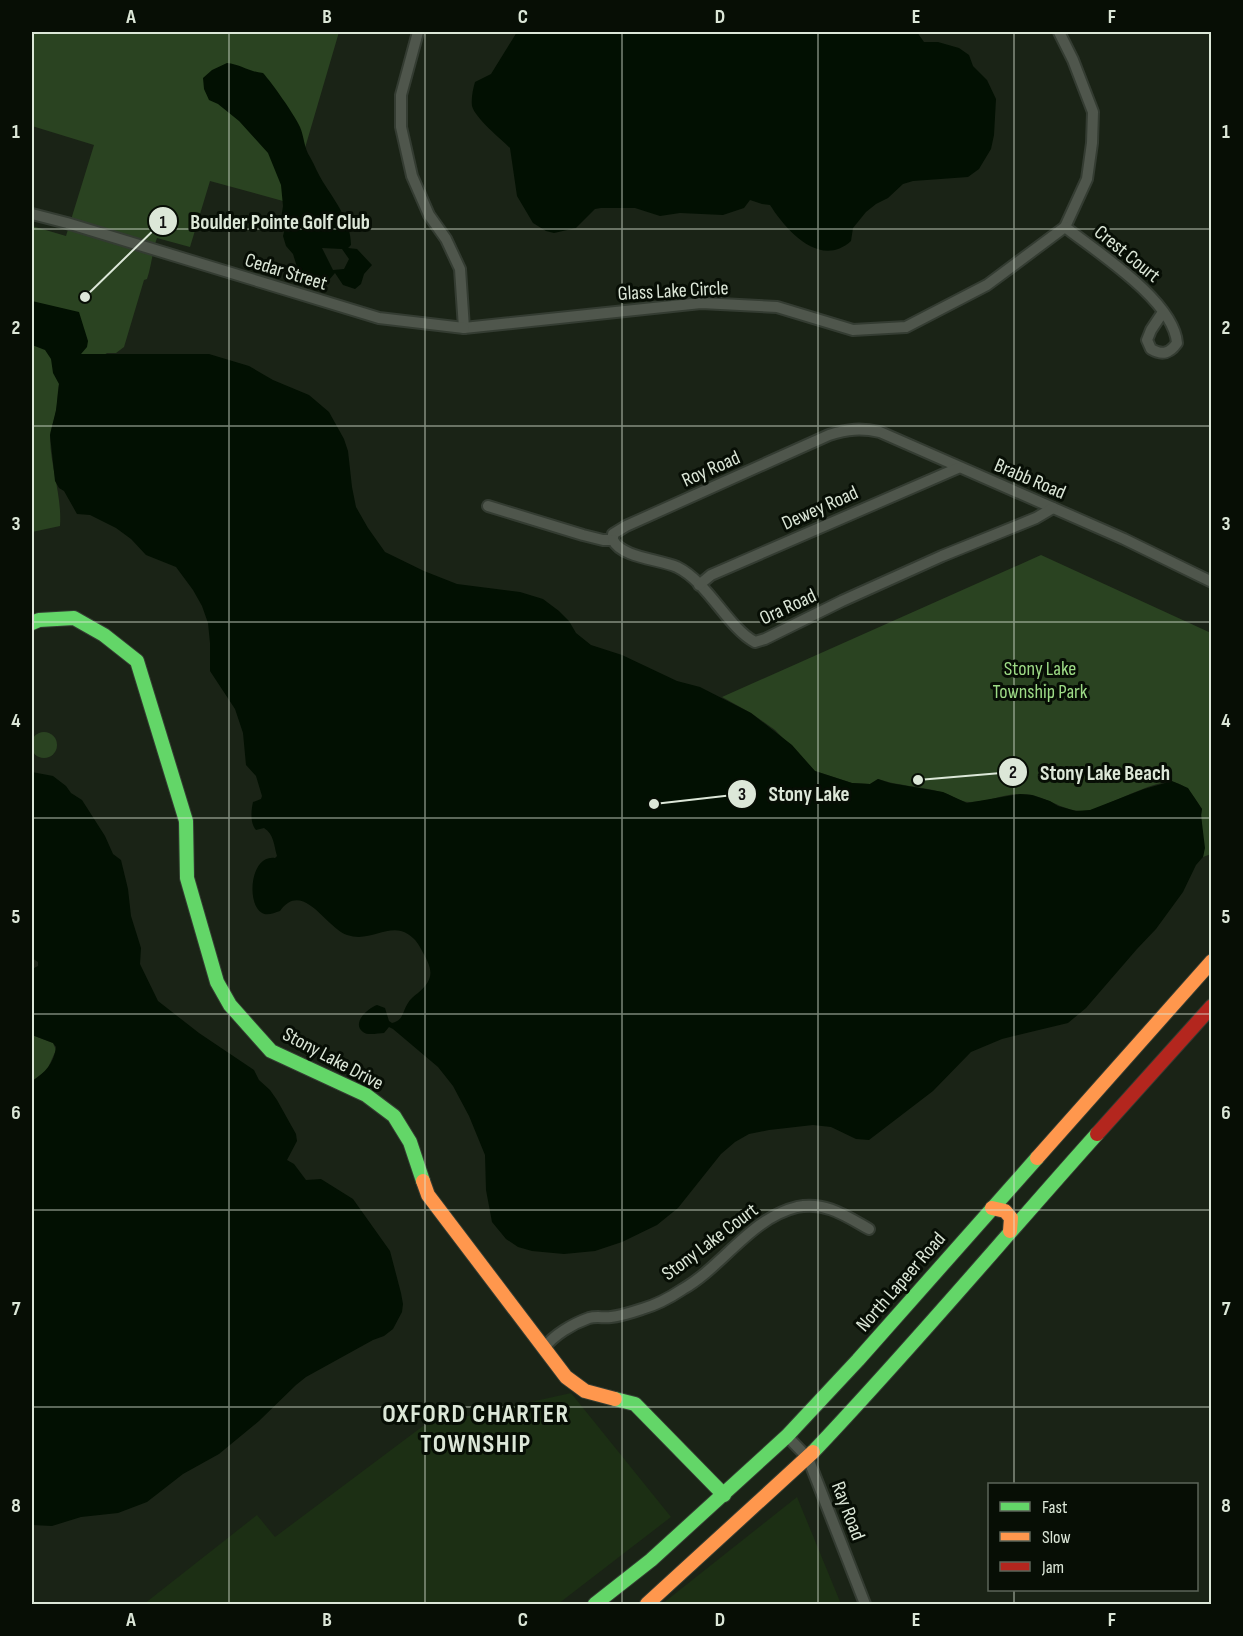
<svg xmlns="http://www.w3.org/2000/svg" width="1243" height="1636" font-family="'Sofia Sans Condensed',sans-serif">
  <rect width="100%" height="100%" fill="#1a2316"/>
  <!-- built -->
  <g fill="#1c2f14">
    <path d="M571 1393 671 1517 558 1604H144L257 1515 275 1537 423 1426Z"/>
    <path d="M797 1497 841 1604H662Z"/>
  </g>
  <!-- green -->
  <g fill="#2a4321">
    <path d="M32 32H339L300 165 283 201 210 181 190 247 157 238C152 252 152 264 147 279L144 280 124 347 116 353H107L59 384C57 393 58 403 56 412 54 421 50 429 50 439 51 469 62 495 60 526L32 532V226L66 236 94 145 32 126Z"/>
    <path d="M1041 555 1211 633V854L1203 857C1206 841 1199 826 1202 809 1194 797 1188 785 1173 782 1157 779 1109 805 1091 810 1065 816 1046 793 1021 794 1004 794 988 802 971 802 960 803 951 794 941 792 920 786 898 786 878 779L870 784 852 783 815 771 775 730 751 713 722 697Z"/>
    <circle cx="44" cy="745" r="13"/>
    <path d="M32 1035 53 1043 56 1050 47 1070 32 1081Z"/>
  </g>
  <!-- water -->
  <g fill="#021002" fill-rule="evenodd">
    <path d="M517 32H917L924 42H938L959 48 969 55 973 66 987 80 996 99 994 135 991 149 979 169 968 177 913 181 903 184 888 198 876 204 866 212 853 228 851 241C820 269 786 230 770 205L762 204 750 200 744 208 723 215 680 213 660 216 635 208H601L595 209 576 228 554 233 546 231 533 223 517 196 510 148C501 139 475 118 472 106 471 98 473 89 475 82L491 74Z"/>
    <path d="M227 63C240 64 249 72 263 73 272 83 294 114 300 127 304 136 304 148 310 157 315 166 318 174 323 182 335 201 351 221 351 245L348 248 357 249 372 265 364 274 361 284 355 289 343 285 335 273 329 280 323 282 315 276 304 273 297 267 293 254 286 246 283 236 285 228 281 219 283 206 281 185 268 153 239 121 218 104 209 100 204 89 203 78 212 70ZM322 248 342 249 349 259 344 269 333 270Z"/>
    <path d="M32 301 79 312 88 341 87 347 81 354H209L249 366 273 380 309 395 329 412 344 439 348 451 352 487 356 507 368 528 385 552 424 571 457 584 520 592 543 599 559 611 569 621 576 633 591 645 622 655 677 681 700 687 751 713 792 745 815 771 852 783 870 784 878 779 890 783 943 792 967 803 1020 794 1032 795 1050 801 1058 806 1076 811 1090 810 1144 789 1172 781 1188 788 1202 809 1201 815 1205 848 1203 857 1196 865 1183 892 1156 929 1137 949 1086 1008 1068 1023 1002 1039 971 1052 933 1091 869 1140 856 1139 831 1127 813 1125 769 1130 749 1134 735 1142 721 1154 678 1208 657 1225 622 1242 595 1251 564 1254 532 1251 518 1247 506 1239 492 1222 486 1190 485 1155 469 1116 453 1086 438 1067 393 1029 389 1027 384 1033C378 1033 368 1036 363 1032 351 1023 368 1008 377 1005L385 1008 389 1021 392 1023C404 1020 402 1012 408 1003 410 999 414 996 418 993 437 977 431 967 421 949 417 941 411 934 401 931 384 927 368 942 347 935 326 928 303 879 280 911 274 913 267 916 262 913 246 904 250 854 275 858L277 856C274 846 274 834 264 828L256 830C250 823 251 811 253 802L261 799 262 796 256 776 246 765 243 733 235 709 210 671V643L208 623 202 606 193 590 176 567 146 555 131 539 116 528 90 515 77 514 64 491 59 488 55 481 50 435 56 410 59 384 53 373 51 359 45 350 32 345Z"/>
    <path d="M32 772 53 776 66 786 71 793 82 800 105 836 113 854 121 860 128 889 131 916 141 948 140 964 158 1001 199 1033 254 1070 259 1080 270 1090 277 1100 296 1134 297 1141 287 1160 294 1164 306 1180 321 1179 353 1199 390 1251 401 1293 403 1304 402 1312 393 1329 384 1336 373 1340 306 1377 296 1385 259 1421 219 1454 183 1474 147 1502 118 1513 81 1517 52 1526 32 1525V1081C45 1073 54 1063 56 1047L53 1043 32 1035V969L38 966V962L32 958Z"/>
  </g>
  <g fill="none" stroke-linecap="round" stroke-linejoin="round">
    <!-- street casing -->
    <g stroke="#343c32" stroke-width="14">
      <g id="street">
        <path d="M418 32 401 95V127L412 176 429 215 446 239 460 269 464 328 701 303 777 307 853 330 906 327 987 285 1065 227 1087 179 1092 143 1093 112 1073 60 1059 32"/>
        <path d="M32 214 67 223 379 318 464 328"/>
        <path d="M1065 227C1097 252 1174 301 1177 343 1170 353 1163 356 1151 349L1147 340 1151 330 1163 312"/>
        <path d="M488 506 583 535 603 540H613"/>
        <path d="M613 540V534L626 526 829 435C848 429 861 428 880 432L1124 539 1212 582"/>
        <path d="M613 540C622 558 659 559 677 567 708 582 728 628 755 642L765 639 842 601 942 556 1036 518 1053 508"/>
        <path d="M699 585 711 575 958 468"/>
        <path d="M544 1348C554 1335 572 1324 589 1318 596 1316 604 1318 611 1317 621 1316 633 1312 642 1309 656 1305 671 1297 683 1289 723 1266 751 1218 797 1207 825 1201 846 1216 869 1229"/>
        <path d="M787 1436 808 1458 865 1604"/>
      </g>
    </g>
    <!-- fast casing -->
    <g stroke="#343c32" stroke-width="16">
      <g id="fast">
        <path d="M32 623 39 620 74 618 104 635 137 661 186 821 187 878 217 982 230 1005 271 1051 366 1095 394 1116 410 1142 423 1181"/>
        <path d="M615 1399 635 1404 724 1495"/>
        <path d="M813 1452C911 1349 1002 1240 1097 1134"/>
        <path d="M595 1604 651 1560 787 1436 858 1360 1037 1158"/>
      </g>
    </g>
    <!-- slow casing -->
    <g stroke="#343c32" stroke-width="16">
      <g id="slow">
        <path d="M1037 1158 1212 961"/>
        <path d="M423 1181 428 1195 566 1377 585 1391 615 1399"/>
        <path d="M992 1208 1005 1211 1011 1218 1010 1231"/>
        <path d="M647 1604 813 1452"/>
      </g>
    </g>
    <!-- jam casing -->
    <g stroke="#343c32" stroke-width="16">
      <path id="jam" d="M1097 1134 1212 1006"/>
    </g>
    <!-- street -->
    <use href="#street" stroke="#4f564c" stroke-width="10"/>
    <!-- fast -->
    <use href="#fast" stroke="#63d668" stroke-width="14"/>
    <!-- slow -->
    <use href="#slow" stroke="#ff974d" stroke-width="14"/>
    <!-- jam -->
    <use href="#jam" stroke="#b3261e" stroke-width="14"/>
  </g>
  <!-- grid -->
  <path fill="none" stroke="#dce7d8" stroke-width="1.5" stroke-opacity="0.55" d="M229 32V1604M425 32V1604M622 32V1604M818 32V1604M1014 32V1484M32 229H1212M32 426H1212M32 622H1212M32 818H1212M32 1014H1212M32 1210H1212M32 1407H1212M1014 1590V1604"/>
  <g text-anchor="middle" dominant-baseline="central" stroke-width="6" stroke-linejoin="round" paint-order="stroke">
    <!-- street labels -->
    <g font-size="20" fill="#dce7d8" stroke="#070e05">
      <text transform="translate(1127 254) rotate(39)">Crest Court</text>
      <text transform="translate(286 272) rotate(17)">Cedar Street</text>
      <text transform="translate(673 291) rotate(-3)">Glass Lake Circle</text>
      <text transform="translate(711 469) rotate(-24)">Roy Road</text>
      <text transform="translate(1030 479) rotate(23)">Brabb Road</text>
      <text transform="translate(820 508) rotate(-24)">Dewey Road</text>
      <text transform="translate(788 607) rotate(-25)">Ora Road</text>
      <text transform="translate(333 1059) rotate(28)">Stony Lake Drive</text>
      <text transform="translate(710 1242) rotate(-37)">Stony Lake Court</text>
      <text transform="translate(901 1282) rotate(-49)">North Lapeer Road</text>
      <text transform="translate(848 1511) rotate(69)">Ray Road</text>
    </g>
    <!-- park labels -->
    <g font-size="20" fill="#9ddb86" stroke="#070e05">
      <text x="1040" y="669">Stony Lake<tspan x="1040" dy="23">Township Park</tspan></text>
    </g>
    <!-- district labels -->
    <g font-size="26" font-weight="bold" letter-spacing="1.5" fill="#dce7d8" stroke="#070e05">
      <text x="476" y="1414">OXFORD CHARTER<tspan x="476" dy="30">TOWNSHIP</tspan></text>
    </g>
  </g>
  <!-- callouts -->
  <path fill="none" stroke="#dce7d8" stroke-width="2" d="M85 297L163 221M918 780L1013 772M654 804L742 794"/>
  <g fill="#dce7d8" stroke="#070e05" stroke-width="2">
    <circle cx="85" cy="297" r="6"/>
    <circle cx="918" cy="780" r="6"/>
    <circle cx="654" cy="804" r="6"/>
    <circle cx="163" cy="221" r="15"/>
    <circle cx="1013" cy="772" r="15"/>
    <circle cx="742" cy="794" r="15"/>
  </g>
  <g font-size="18" text-anchor="middle" font-weight="bold" fill="#111">
    <text x="163" y="228">1</text>
    <text x="1013" y="778">2</text>
    <text x="742" y="800">3</text>
  </g>
  <g font-size="21" text-anchor="middle" font-weight="bold" fill="#dce7d8" stroke="#070e05" stroke-width="6" stroke-linejoin="round" paint-order="stroke">
    <text x="280" y="229">Boulder Pointe Golf Club</text>
    <text x="1105" y="780">Stony Lake Beach</text>
    <text x="809" y="801">Stony Lake</text>
  </g>
  <!-- border -->
  <rect width="1243" height="1636" fill="none" stroke="#070e05" stroke-width="66"/>
  <!-- legend -->
  <rect x="988" y="1483" width="210" height="108" fill="#070e05" stroke="#5c6559" stroke-width="1.5"/>
  <rect x="1000" y="1502" width="30" height="9" fill="#63d668" stroke="#5c6559" stroke-width="1.5"/>
  <text x="1042" y="1513" font-size="18" fill="#dce7d8">Fast</text>
  <rect x="1000" y="1532" width="30" height="9" fill="#ff974d" stroke="#5c6559" stroke-width="1.5"/>
  <text x="1042" y="1543" font-size="18" fill="#dce7d8">Slow</text>
  <rect x="1000" y="1562" width="30" height="9" fill="#b3261e" stroke="#5c6559" stroke-width="1.5"/>
  <text x="1042" y="1573" font-size="18" fill="#dce7d8">Jam</text>
  <rect x="33" y="33" width="1177" height="1570" fill="none" stroke="#dce7d8" stroke-width="2"/>
  <g font-size="20" text-anchor="middle" font-weight="bold" fill="#dce7d8">
    <text x="131" y="23">A</text>
    <text x="327" y="23">B</text>
    <text x="523" y="23">C</text>
    <text x="720" y="23">D</text>
    <text x="916" y="23">E</text>
    <text x="1112" y="23">F</text>
    <text x="16" y="138">1</text>
    <text x="1226" y="138">1</text>
    <text x="16" y="334">2</text>
    <text x="1226" y="334">2</text>
    <text x="16" y="530">3</text>
    <text x="1226" y="530">3</text>
    <text x="16" y="727">4</text>
    <text x="1226" y="727">4</text>
    <text x="16" y="923">5</text>
    <text x="1226" y="923">5</text>
    <text x="16" y="1119">6</text>
    <text x="1226" y="1119">6</text>
    <text x="16" y="1315">7</text>
    <text x="1226" y="1315">7</text>
    <text x="16" y="1512">8</text>
    <text x="1226" y="1512">8</text>
    <text x="131" y="1626">A</text>
    <text x="327" y="1626">B</text>
    <text x="523" y="1626">C</text>
    <text x="720" y="1626">D</text>
    <text x="916" y="1626">E</text>
    <text x="1112" y="1626">F</text>
  </g>
</svg>
